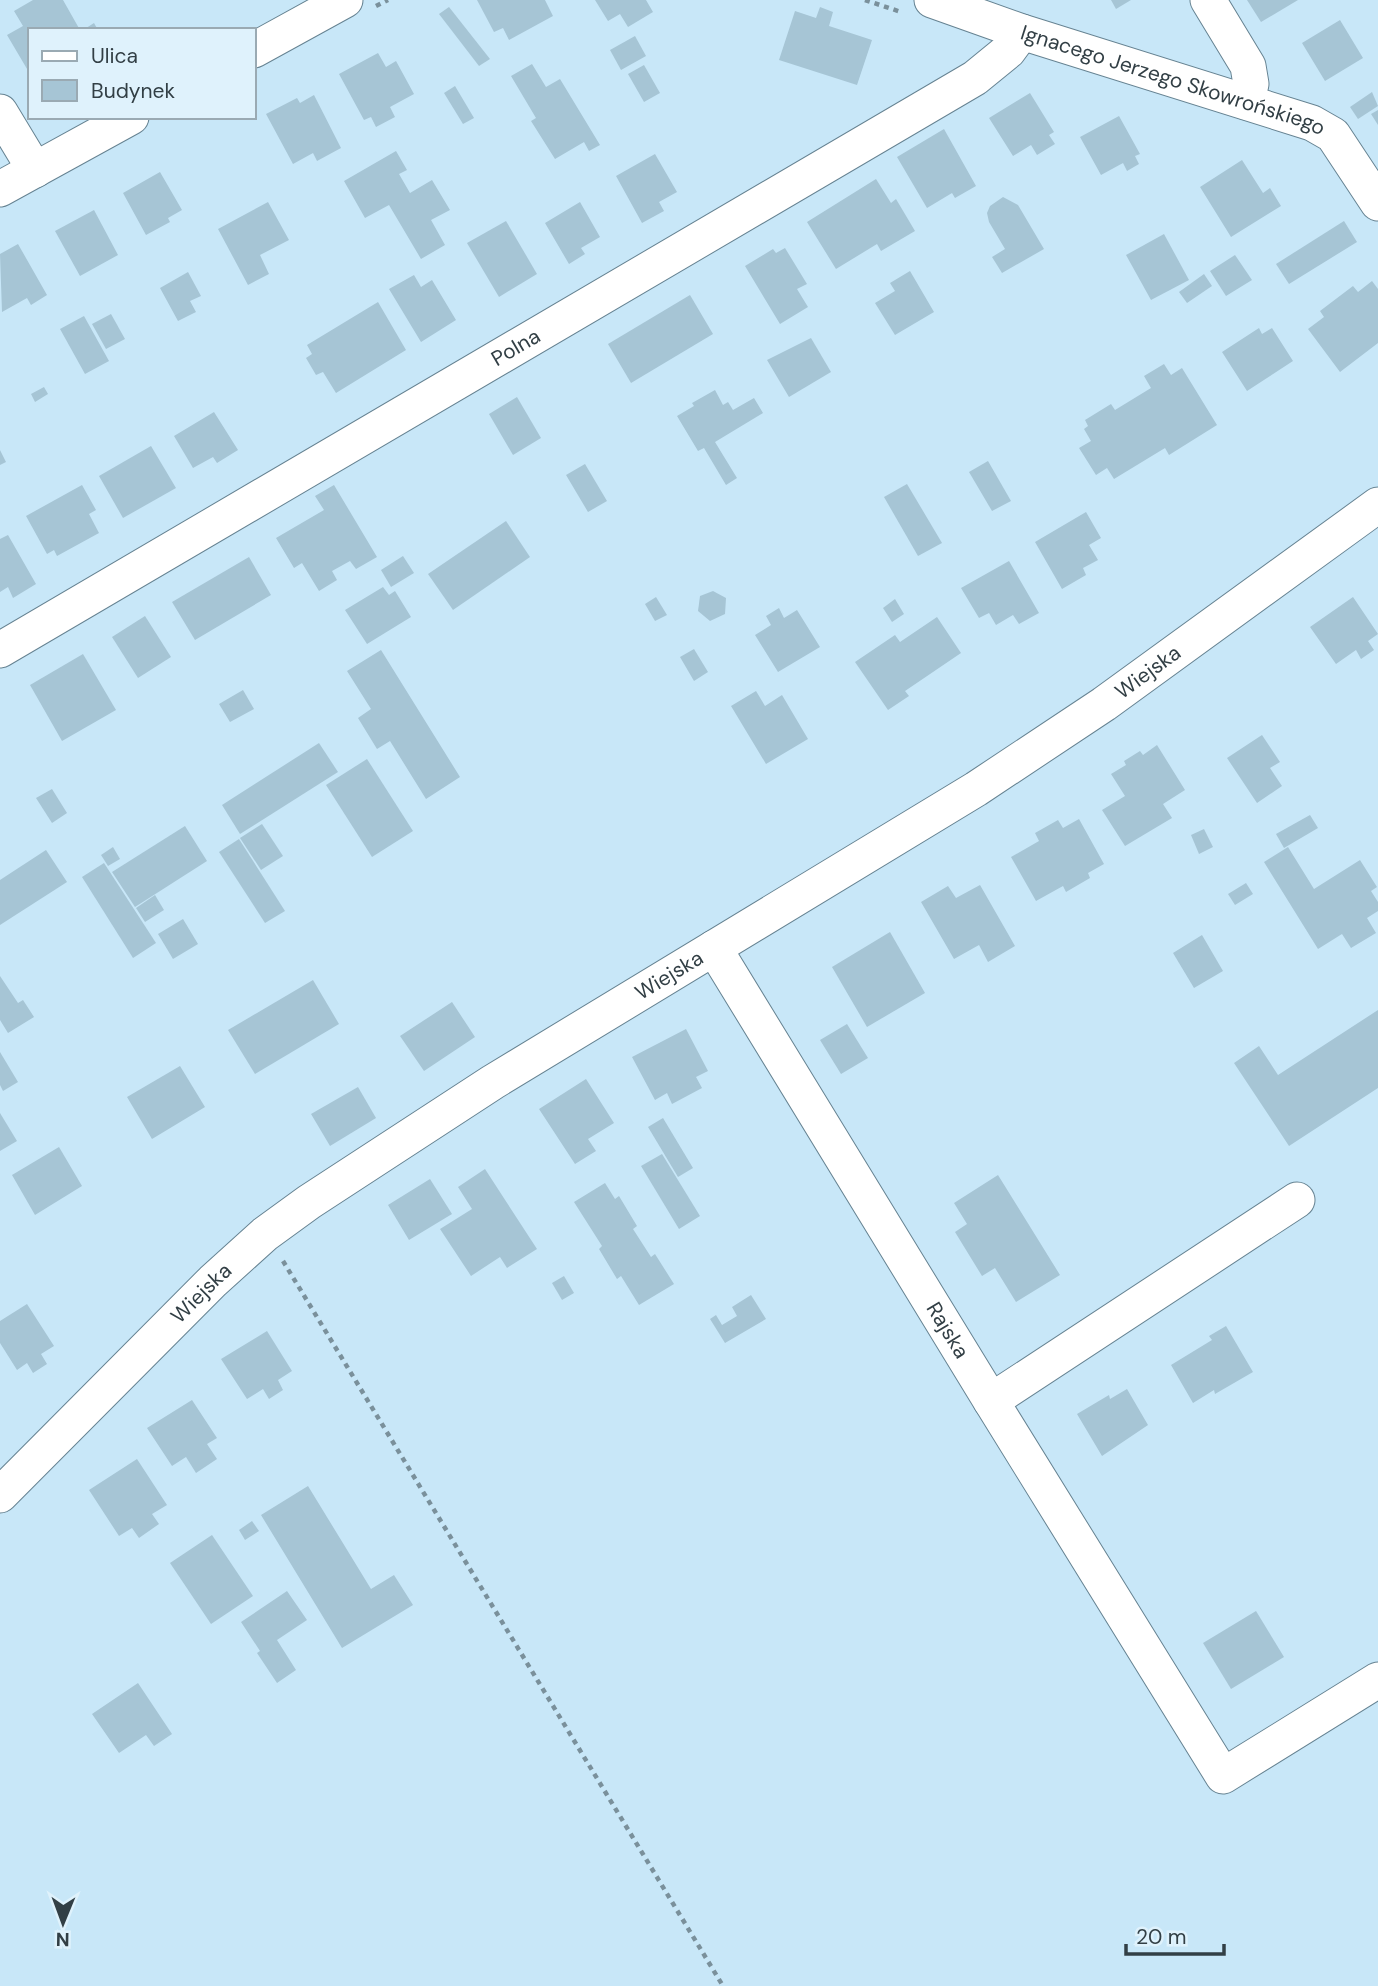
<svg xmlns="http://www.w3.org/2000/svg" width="1378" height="1986" font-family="'DM Sans',sans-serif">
  <rect width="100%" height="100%" fill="#c8e7f8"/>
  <!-- building -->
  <g fill="#a6c5d5">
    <path d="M33 0H63L80 30H30V74L7 35 23 26 14 11Z"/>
    <path d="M477 0H545L553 16 509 40 503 28 494 32Z"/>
    <path d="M595 0H646L653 12 628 27 620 14 608 21Z"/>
    <path d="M1111 0H1131L1116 9Z"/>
    <path d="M1247 0H1298L1261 22Z"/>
    <path d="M449 7 490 59 479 66 439 14Z"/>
    <path d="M820 7 833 12 829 26 872 40 857 85 779 60 795 11 816 18Z"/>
    <path d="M1340 20 1363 58 1325 81 1302 43Z"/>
    <path d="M94 23 98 30H83Z"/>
    <path d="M635 36 646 56 621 70 610 50Z"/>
    <path d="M378 53 386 67 396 61 414 94 390 107 395 117 376 127 371 117 364 120 339 74Z"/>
    <path d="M532 64 546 87 560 79 600 145 589 151 584 142 555 159 531 121 536 118 511 76Z"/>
    <path d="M644 65 660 93 644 102 628 74Z"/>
    <path d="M455 86 474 118 463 124 444 93Z"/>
    <path d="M1372 92 1378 106 1358 119 1350 107Z"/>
    <path d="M1030 93 1054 132 1049 135 1055 144 1037 155 1031 145 1013 156 989 118Z"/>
    <path d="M314 95 341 148 317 161 313 153 293 164 266 114 297 98 300 103Z"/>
    <path d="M1378 110V125L1371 114Z"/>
    <path d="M1119 116 1140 154 1135 156 1139 164 1127 171 1123 163 1101 175 1080 137Z"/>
    <path d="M944 129 976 186 955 198 952 193 927 208 897 157Z"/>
    <path d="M396 151 407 170 399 174 410 193 432 180 450 210 431 220 445 245 421 259 389 205 365 218 344 181Z"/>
    <path d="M655 154 677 192 659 202 664 211 642 223 616 176Z"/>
    <path d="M1242 160 1263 193 1270 188 1281 206 1231 237 1200 187Z"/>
    <path d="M160 172 182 210 168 218 170 222 146 235 123 193Z"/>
    <path d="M876 179 891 203 896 199 915 231 881 251 877 244 836 269 807 222Z"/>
    <path d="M1003 197 1018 205 1044 249 1002 273 992 257 1005 249 989 222 987 213 990 206Z"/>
    <path d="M268 202 289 240 260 255 269 274 248 285 218 229Z"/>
    <path d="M580 202 600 237 581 248 585 254 569 264 545 223Z"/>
    <path d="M94 210 118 255 80 276 55 231Z"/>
    <path d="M506 221 537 274 499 297 467 243Z"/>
    <path d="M1344 221 1357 242 1289 284 1276 264Z"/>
    <path d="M1164 234 1189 280 1151 300 1126 255Z"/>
    <path d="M18 244 47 295 31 305 27 298 2 312 0 254Z"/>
    <path d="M785 248 807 284 797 289 808 307 780 324 745 266 773 249 776 253Z"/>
    <path d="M1235 255 1252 280 1226 296 1210 271Z"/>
    <path d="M910 271 934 312 895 335 875 303 895 291 890 283Z"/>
    <path d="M188 272 201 296 190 301 196 312 178 321 160 288Z"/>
    <path d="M1204 274 1212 286 1187 303 1179 292Z"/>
    <path d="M414 275 421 287 432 280 456 320 421 342 389 289Z"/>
    <path d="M1372 281 1378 289V343L1340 372 1308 329 1324 317 1320 311 1353 286 1358 292Z"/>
    <path d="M690 295 713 334 631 383 608 344Z"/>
    <path d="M378 302 406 350 336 393 323 372 316 375 306 358 312 354 307 345Z"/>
    <path d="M111 314 125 339 106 349 92 324Z"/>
    <path d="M84 316 109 361 85 374 60 329Z"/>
    <path d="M1259 328 1262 334 1272 328 1293 361 1247 391 1222 352Z"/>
    <path d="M811 338 831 372 789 397 767 360Z"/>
    <path d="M1164 364 1171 375 1182 368 1217 425 1169 455 1165 448 1114 479 1107 468 1096 475 1079 448 1091 441 1084 429 1088 426 1085 420 1111 404 1115 410 1151 388 1144 376Z"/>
    <path d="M44 387 48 394 35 402 31 394Z"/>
    <path d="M715 390 723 405 728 402 733 410 754 398 763 413 715 442 737 478 726 485 704 448 698 451 677 416 694 406 692 403Z"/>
    <path d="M517 397 541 438 513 455 489 414Z"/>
    <path d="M214 412 238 450 217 463 213 457 193 468 174 436Z"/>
    <path d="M151 446 176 488 123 518 99 476Z"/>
    <path d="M0 450 6 462 0 465Z"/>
    <path d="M988 461 1011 501 992 511 969 472Z"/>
    <path d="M585 464 607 501 588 512 566 475Z"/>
    <path d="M907 484 942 543 918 556 884 497Z"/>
    <path d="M82 485 96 510 89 514 99 533 57 556 54 550 47 554 26 516Z"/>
    <path d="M334 485 377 557 356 569 350 561 332 571 337 580 319 591 302 563 294 568 276 538 324 510 315 496Z"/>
    <path d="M1086 512 1101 538 1089 545 1098 560 1083 568 1086 575 1062 589 1035 542Z"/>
    <path d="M506 521 530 557 453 610 428 574Z"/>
    <path d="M8 535 36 584 13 598 8 587 0 592V539Z"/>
    <path d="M403 556 414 573 391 587 381 570Z"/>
    <path d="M249 557 271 595 195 640 172 602Z"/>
    <path d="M1009 561 1039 613 1019 624 1013 615 996 625 989 613 979 618 961 588Z"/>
    <path d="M383 587 389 595 395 591 411 617 367 644 345 610Z"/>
    <path d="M713 591 726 598 725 614 710 621 698 611 700 596Z"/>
    <path d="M656 597 667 615 655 621 645 604Z"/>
    <path d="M1353 597 1378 634 1368 641 1374 650 1361 659 1356 650 1336 664 1310 627Z"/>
    <path d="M895 599 904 614 892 622 883 608Z"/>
    <path d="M779 608 784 618 797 610 820 647 778 672 755 635 771 625 766 616Z"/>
    <path d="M145 616 171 657 138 678 112 637Z"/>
    <path d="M937 617 961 653 905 691 909 696 888 710 855 662 895 635 900 642Z"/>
    <path d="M694 649 708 672 694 681 680 657Z"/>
    <path d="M381 650 460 777 426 799 390 741 377 749 358 718 371 709 347 671Z"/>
    <path d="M83 654 116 710 62 741 30 685Z"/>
    <path d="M243 690 254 709 230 722 219 704Z"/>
    <path d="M756 691 765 706 782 695 808 739 766 764 731 706Z"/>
    <path d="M1262 735 1280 762 1270 768 1282 786 1257 803 1227 758Z"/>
    <path d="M319 743 338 772 240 834 222 805Z"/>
    <path d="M1157 745 1185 790 1163 804 1172 818 1125 846 1102 810 1125 796 1111 774 1126 765 1124 761 1140 751 1143 755Z"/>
    <path d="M367 759 413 831 372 857 326 785Z"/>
    <path d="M52 789 67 813 52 823 36 798Z"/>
    <path d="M1310 815 1318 828 1284 848 1276 834Z"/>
    <path d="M1079 819 1104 864 1088 873 1090 878 1066 892 1063 886 1036 901 1011 857 1039 841 1035 833 1058 820 1063 828Z"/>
    <path d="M262 824 283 856 261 870 240 838Z"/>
    <path d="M185 826 207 861 135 907 112 872Z"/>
    <path d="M1204 829 1213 847 1199 854 1191 835Z"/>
    <path d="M239 839 285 911 265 923 219 852Z"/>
    <path d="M113 847 120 859 108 866 101 855Z"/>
    <path d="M1288 847 1314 889 1360 860 1377 887 1371 891 1378 902V911L1367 918 1376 933 1351 948 1342 934 1318 949 1264 862Z"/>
    <path d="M46 850 67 882 0 925V880Z"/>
    <path d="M104 863 156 943 133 958 82 877Z"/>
    <path d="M1246 883 1253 894 1235 905 1228 894Z"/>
    <path d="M980 885 1015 946 988 962 979 945 954 959 921 902 948 886 956 898Z"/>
    <path d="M155 895 164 910 145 922 136 908Z"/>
    <path d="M183 919 198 944 173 959 158 934Z"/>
    <path d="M890 932 925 993 867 1027 832 967Z"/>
    <path d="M1202 935 1223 971 1194 988 1173 953Z"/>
    <path d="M0 976 18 1003 23 1000 34 1017 8 1033 0 1020Z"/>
    <path d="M313 980 339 1024 255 1074 228 1030Z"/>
    <path d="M452 1002 475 1037 424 1071 400 1036Z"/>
    <path d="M1378 1010V1088L1289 1146 1234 1063 1259 1046 1278 1075Z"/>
    <path d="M847 1024 868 1058 841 1074 820 1040Z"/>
    <path d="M686 1029 708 1071 696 1077 702 1088 672 1104 667 1093 655 1100 632 1057Z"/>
    <path d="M0 1052 18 1082 3 1091 0 1085Z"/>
    <path d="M180 1066 205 1107 152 1139 127 1097Z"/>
    <path d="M586 1079 614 1123 588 1139 596 1151 575 1164 539 1109Z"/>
    <path d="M358 1087 376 1118 330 1146 311 1114Z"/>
    <path d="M0 1113 17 1141 0 1151Z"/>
    <path d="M663 1118 693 1168 678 1177 648 1127Z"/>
    <path d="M59 1147 82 1186 35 1215 12 1175Z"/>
    <path d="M662 1154 700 1216 679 1229 641 1166Z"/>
    <path d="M485 1169 537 1249 507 1268 500 1257 471 1276 440 1229 472 1209 458 1187Z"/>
    <path d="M998 1175 1060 1275 1016 1302 995 1268 982 1276 955 1232 967 1224 954 1203Z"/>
    <path d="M430 1179 452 1214 409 1240 388 1205Z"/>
    <path d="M605 1183 615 1199 619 1196 637 1226 633 1229 651 1257 655 1254 674 1284 639 1305 621 1276 617 1279 599 1249 602 1246 574 1202Z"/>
    <path d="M564 1276 574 1293 562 1300 552 1283Z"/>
    <path d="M751 1295 766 1319 725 1343 710 1319 716 1315 722 1325 737 1316 732 1307Z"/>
    <path d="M27 1304 54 1346 41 1354 47 1364 33 1373 27 1363 17 1370 0 1343V1321Z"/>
    <path d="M1226 1326 1253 1372 1215 1394 1214 1390 1193 1403 1171 1365 1212 1340 1209 1336Z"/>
    <path d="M267 1331 292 1371 278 1380 283 1390 269 1399 263 1389 247 1399 221 1359Z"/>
    <path d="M1127 1389 1148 1425 1102 1456 1077 1414 1109 1395 1110 1399Z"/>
    <path d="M192 1400 217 1438 207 1444 217 1459 196 1473 186 1457 172 1466 147 1428Z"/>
    <path d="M137 1459 167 1505 152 1514 159 1524 139 1538 132 1528 119 1536 89 1490Z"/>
    <path d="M308 1486 371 1589 394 1575 413 1605 342 1648 261 1515Z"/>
    <path d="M252 1521 259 1531 245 1540 239 1530Z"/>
    <path d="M212 1535 253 1596 211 1624 170 1563Z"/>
    <path d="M287 1591 307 1620 277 1640 296 1670 277 1683 257 1653 260 1651 241 1622Z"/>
    <path d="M1256 1611 1284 1657 1231 1689 1203 1643Z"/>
    <path d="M138 1683 172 1734 154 1746 146 1735 119 1753 92 1714Z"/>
  </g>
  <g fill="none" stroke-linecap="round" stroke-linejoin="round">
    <!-- minor casing -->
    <g stroke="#668392" stroke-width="37">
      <g id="minor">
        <path id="s1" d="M932 0 1022 32 1312 123 1333 135 1378 203"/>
        <path d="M1208 0 1248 66 1251 84 1246 102"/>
        <path d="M254 50 345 0"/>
        <path d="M0 112 35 170"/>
        <path d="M0 189 131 117"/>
        <path id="s2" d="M0 650 975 78 1008 51 1022 32"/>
        <path id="s3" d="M714 948 991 1401 1297 1200"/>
        <path d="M991 1401 1223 1776 1378 1680"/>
        <path id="s4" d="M0 1495 213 1281 265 1234 309 1202 493 1082 976 789 1104 704 1378 505"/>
      </g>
    </g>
    <!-- path -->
    <g stroke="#7a909b" stroke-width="4.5" stroke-dasharray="5 5" stroke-linecap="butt">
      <path d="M865 0 901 12"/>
      <path d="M376 6 388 0"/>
      <path d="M283 1261 723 1986"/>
    </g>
    <!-- minor -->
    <use href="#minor" stroke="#fff" stroke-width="35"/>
  </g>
  <g text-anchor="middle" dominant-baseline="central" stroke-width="5" stroke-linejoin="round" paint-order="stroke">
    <!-- street labels -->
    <g font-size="21" fill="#323f45" stroke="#dff2fc">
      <text stroke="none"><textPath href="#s1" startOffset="254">Ignacego Jerzego Skowrońskiego</textPath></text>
      <text stroke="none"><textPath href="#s2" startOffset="598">Polna</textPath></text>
      <text stroke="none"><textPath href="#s4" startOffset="1419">Wiejska</textPath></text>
      <text stroke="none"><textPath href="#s4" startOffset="852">Wiejska</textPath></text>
      <text stroke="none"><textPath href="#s4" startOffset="285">Wiejska</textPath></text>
      <text stroke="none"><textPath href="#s3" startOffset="448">Rajska</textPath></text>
    </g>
  </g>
  <!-- legend -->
  <rect x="28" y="28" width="228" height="91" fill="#dff2fc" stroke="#9aaab3" stroke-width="2"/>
  <rect x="42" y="51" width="35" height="10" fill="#ffffff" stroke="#9aaab3" stroke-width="2"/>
  <text x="91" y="63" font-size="21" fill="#323f45">Ulica</text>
  <rect x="42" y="80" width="35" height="21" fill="#a6c5d5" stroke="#9aaab3" stroke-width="2"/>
  <text x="91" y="98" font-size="21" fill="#323f45">Budynek</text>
  <!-- north arrow -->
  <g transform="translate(63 1923) rotate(181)" stroke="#dff2fc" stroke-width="5" paint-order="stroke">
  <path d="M0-5L12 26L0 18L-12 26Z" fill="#323f45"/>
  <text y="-10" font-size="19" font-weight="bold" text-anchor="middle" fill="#323f45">N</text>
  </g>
  <!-- scale -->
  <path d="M1126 1944v10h98v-10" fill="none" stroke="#323f45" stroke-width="3.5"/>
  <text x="1136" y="1944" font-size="21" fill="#323f45" stroke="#dff2fc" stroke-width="5" paint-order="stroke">20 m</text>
</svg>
